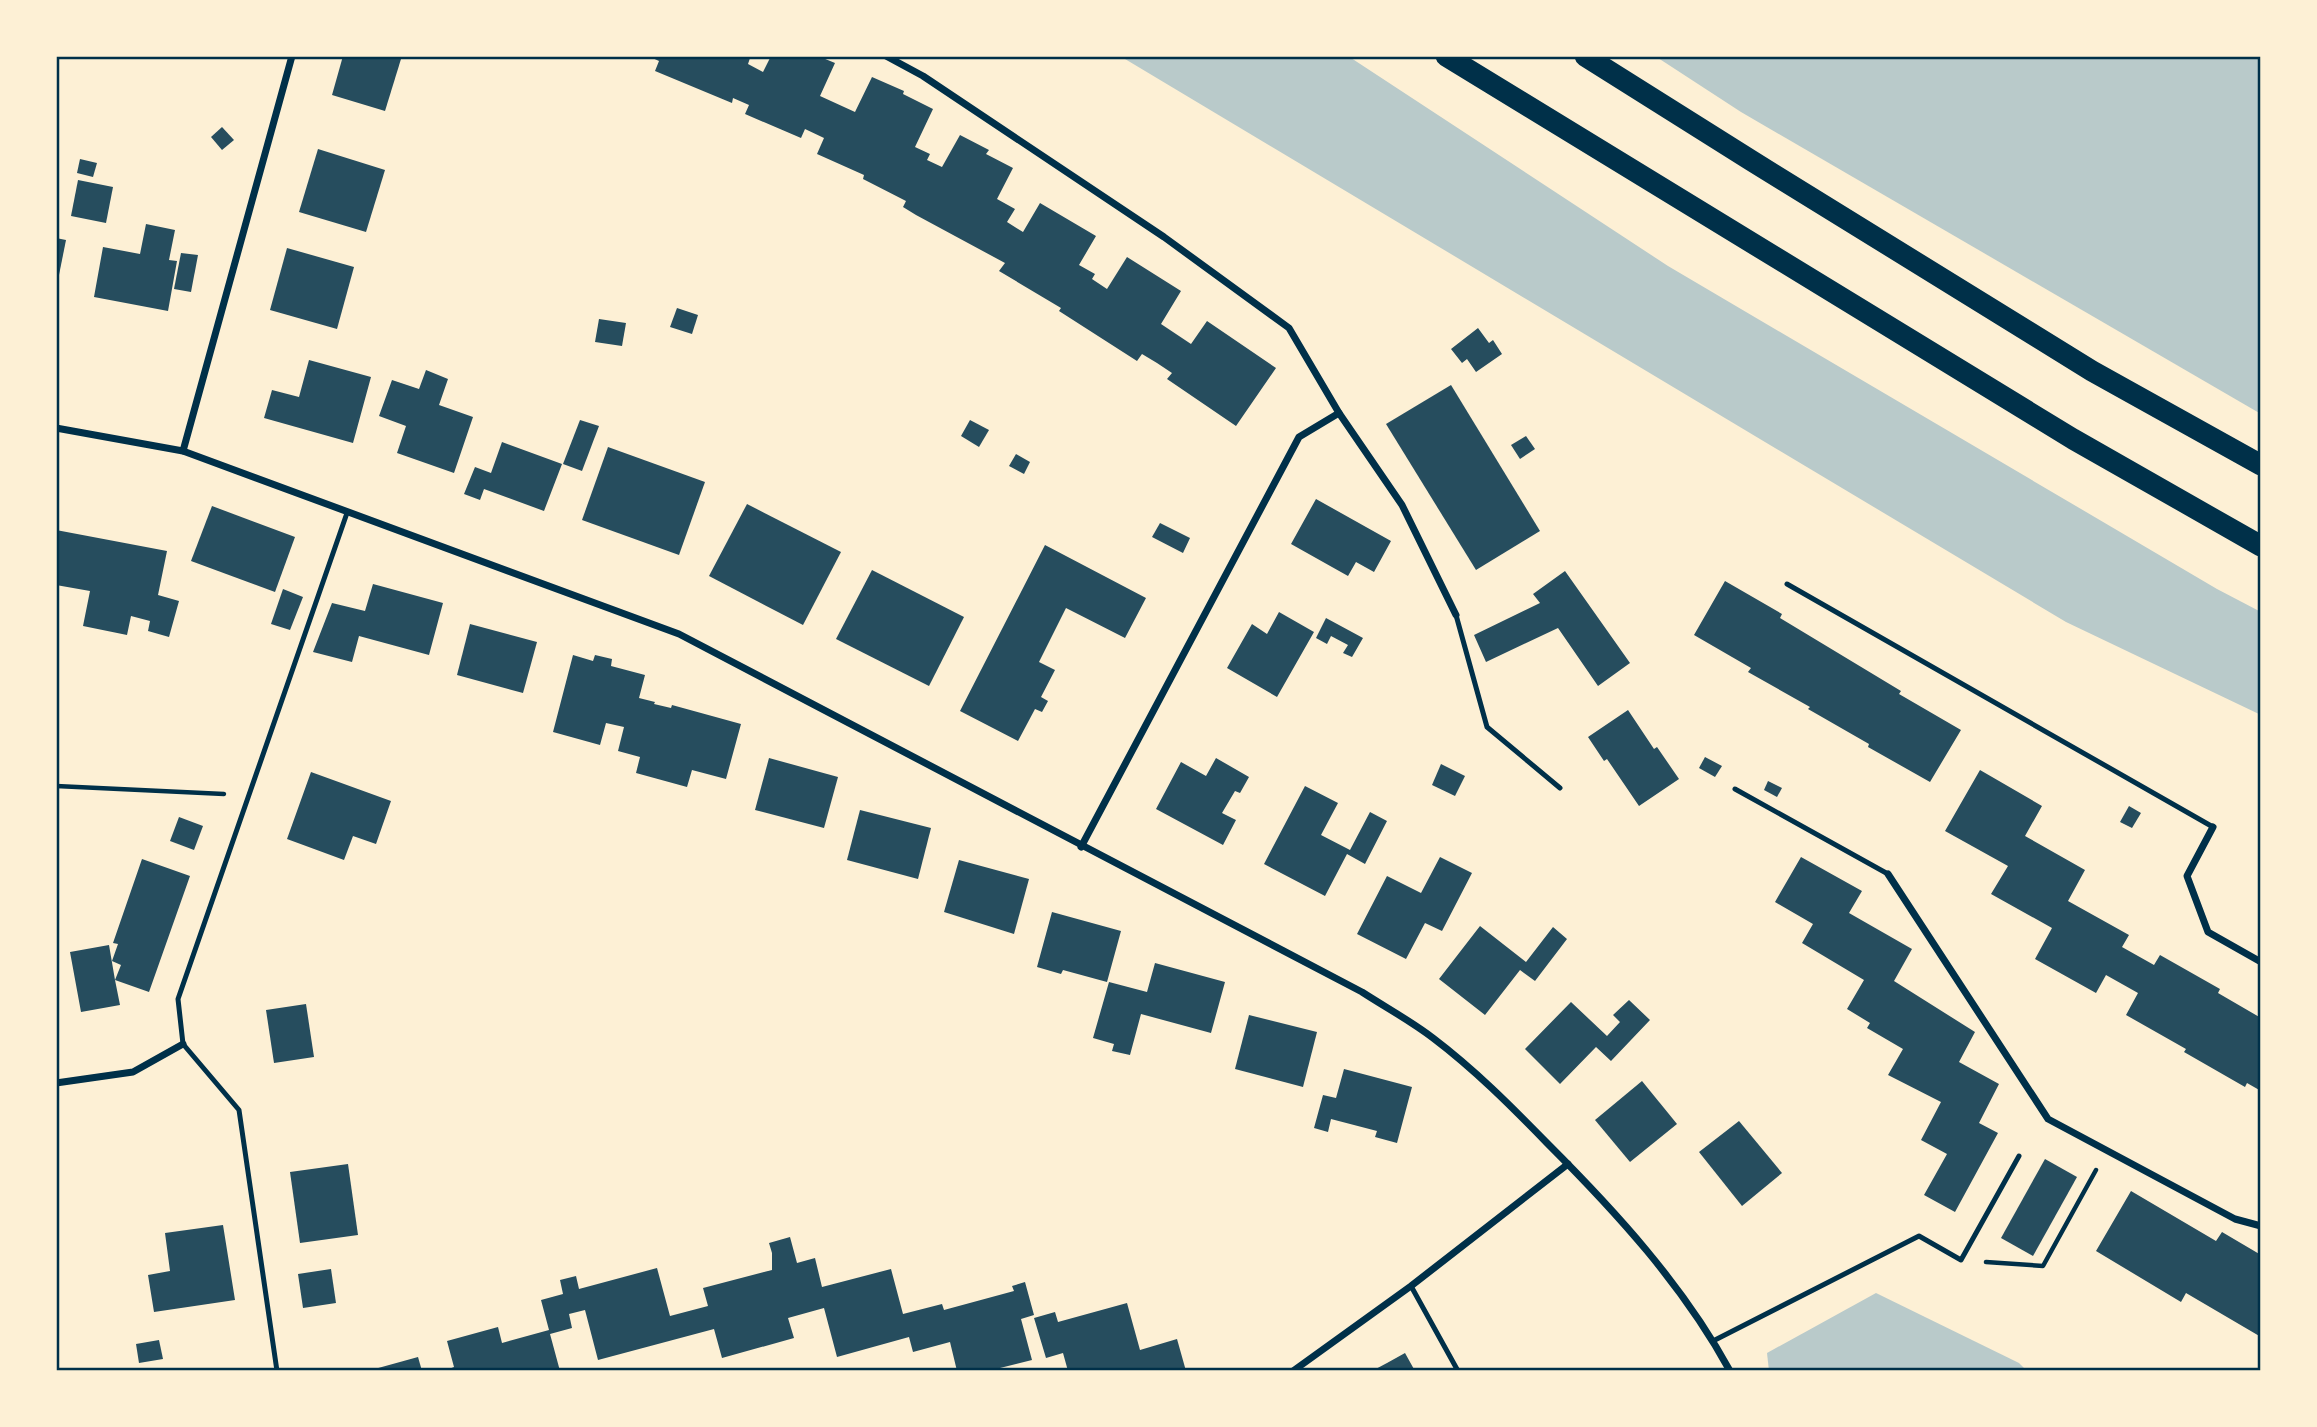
<svg xmlns="http://www.w3.org/2000/svg" width="2317" height="1427" font-family="Signika,sans-serif">
  <rect width="100%" height="100%" fill="#fdf0d5"/>
  <!-- green -->
  <g fill="#b9caca">
    <path d="M1120 56H1348L1668 266 2217 589 2261 612V715L2066 622Z"/>
    <path d="M1655 56H2261V414L1741 112Z"/>
    <path d="M1876 1293 2019 1363 2027 1371H1769L1767 1353Z"/>
  </g>
  <!-- building -->
  <g fill="#264d5e">
    <path d="M343 56H391L401 59 385 111 332 95Z"/>
    <path d="M648 56H745L750 58 748 64 763 72 771 56H818L835 63 820 96 855 112 872 77 904 91 903 94 933 109 915 147 930 154 927 160 942 167 960 135 989 150 986 154 1013 168 997 199 1015 209 1007 222 1023 232 1040 203 1096 236 1079 265 1095 274 1092 279 1107 289 1127 257 1181 291 1161 324 1191 344 1207 321 1276 368 1236 426 1167 379 1172 373 1157 363 1142 354 1137 361 1059 311 1061 308 999 271 1005 263 916 215 903 207 906 201 863 179 864 175 817 154 824 138 805 129 801 138 745 114 749 105 733 98 732 103 655 71 659 61Z"/>
    <path d="M222 127 234 140 222 150 211 137Z"/>
    <path d="M318 149 385 170 366 232 299 212Z"/>
    <path d="M80 159 97 163 93 177 77 173Z"/>
    <path d="M78 180 113 187 106 223 71 216Z"/>
    <path d="M146 224 175 230 169 260 177 261 168 311 94 297 103 247 140 254Z"/>
    <path d="M56 238 66 240 57 285 56 284Z"/>
    <path d="M287 248 354 267 337 329 270 310Z"/>
    <path d="M181 253 198 255 191 292 174 289Z"/>
    <path d="M677 308 698 315 692 334 670 327Z"/>
    <path d="M599 319 626 323 622 346 595 342Z"/>
    <path d="M1478 328 1489 343 1493 340 1502 354 1476 372 1467 359 1462 363 1451 349Z"/>
    <path d="M309 360 371 377 353 443 264 418 272 390 299 397Z"/>
    <path d="M426 370 448 379 439 405 473 417 454 473 397 453 406 426 379 416 392 380 419 389Z"/>
    <path d="M1451 385 1540 531 1476 570 1386 424Z"/>
    <path d="M580 420 599 426 582 471 563 464Z"/>
    <path d="M970 420 989 430 979 447 961 436Z"/>
    <path d="M1526 436 1535 449 1520 459 1511 445Z"/>
    <path d="M502 442 562 464 544 511 484 489 480 500 464 494 475 467 491 473Z"/>
    <path d="M608 447 705 482 679 555 582 520Z"/>
    <path d="M1016 454 1030 462 1024 474 1009 466Z"/>
    <path d="M1316 499 1391 541 1374 572 1356 562 1348 576 1291 544Z"/>
    <path d="M747 504 841 552 803 625 709 576Z"/>
    <path d="M212 506 295 537 275 592 191 561Z"/>
    <path d="M1160 523 1190 538 1183 553 1152 537Z"/>
    <path d="M56 530 167 551 158 595 179 601 169 637 148 631 150 621 131 616 127 635 83 626 90 591 56 585Z"/>
    <path d="M1045 545 1146 598 1125 638 1066 608 1039 662 1055 670 1041 697 1048 701 1042 712 1035 709 1018 741 960 711Z"/>
    <path d="M872 570 964 617 929 686 836 639Z"/>
    <path d="M1565 571 1630 663 1598 686 1558 628 1486 662 1474 635 1540 603 1533 594Z"/>
    <path d="M1725 581 1782 614 1780 618 1901 691 1899 694 1961 730 1930 782 1868 747 1869 744 1808 709 1810 707 1748 672 1751 668 1694 635Z"/>
    <path d="M373 584 443 603 429 655 359 636 352 662 313 652 332 603 365 611Z"/>
    <path d="M283 589 303 597 290 630 271 624Z"/>
    <path d="M1279 612 1314 632 1277 697 1227 668 1252 624 1267 634Z"/>
    <path d="M1326 618 1363 638 1352 657 1343 653 1348 645 1331 636 1327 644 1316 638Z"/>
    <path d="M470 624 537 642 523 693 457 675Z"/>
    <path d="M573 655 593 661 595 655 612 659 611 666 645 675 639 698 655 702 654 704 671 708 672 705 741 724 726 779 692 770 687 787 636 773 640 757 618 751 624 727 606 723 600 745 553 732Z"/>
    <path d="M1628 710 1654 749 1657 747 1679 779 1639 806 1607 759 1604 761 1588 737Z"/>
    <path d="M1705 757 1722 766 1715 777 1699 768Z"/>
    <path d="M769 758 838 777 824 828 755 810Z"/>
    <path d="M1216 758 1249 777 1240 793 1235 791 1222 813 1236 820 1223 845 1156 809 1181 762 1206 776Z"/>
    <path d="M1441 764 1465 776 1455 796 1432 785Z"/>
    <path d="M1980 770 2042 806 2025 836 2085 870 2068 901 2129 935 2122 947 2154 965 2160 955 2220 989 2218 993 2261 1018V1091L2247 1083 2245 1087 2184 1052 2186 1049 2126 1015 2138 993 2106 975 2096 993 2035 959 2052 928 1991 894 2008 866 1945 831Z"/>
    <path d="M311 772 391 801 376 844 353 836 344 860 287 839Z"/>
    <path d="M1768 781 1782 788 1777 797 1764 790Z"/>
    <path d="M1305 786 1338 803 1321 835 1350 850 1370 812 1387 821 1365 864 1347 854 1325 896 1264 864Z"/>
    <path d="M2129 806 2141 813 2132 828 2120 822Z"/>
    <path d="M860 810 931 828 918 879 847 860Z"/>
    <path d="M179 817 203 826 194 850 170 841Z"/>
    <path d="M1440 857 1472 873 1442 931 1425 923 1406 959 1357 934 1387 876 1421 893Z"/>
    <path d="M1801 857 1862 891 1849 913 1912 949 1894 981 1975 1032 1959 1062 1999 1084 1979 1123 1998 1133 1955 1212 1924 1195 1947 1154 1921 1140 1941 1102 1888 1075 1903 1049 1867 1028 1870 1023 1847 1009 1864 980 1802 943 1813 924 1775 902Z"/>
    <path d="M142 859 190 876 149 992 115 980 120 1005 81 1012 70 952 109 945 115 980 121 965 112 961 118 944 113 943Z"/>
    <path d="M959 860 1029 879 1014 934 944 912Z"/>
    <path d="M1052 912 1121 931 1107 982 1063 970 1061 974 1037 967Z"/>
    <path d="M1480 926 1526 962 1553 927 1567 939 1535 981 1520 970 1485 1015 1439 979Z"/>
    <path d="M1155 963 1225 982 1211 1033 1141 1014 1130 1055 1112 1051 1114 1044 1093 1038 1109 982 1147 992Z"/>
    <path d="M1629 1000 1650 1020 1611 1061 1596 1047 1560 1084 1525 1049 1571 1002 1607 1036 1620 1022 1613 1015Z"/>
    <path d="M306 1004 314 1057 274 1063 266 1010Z"/>
    <path d="M1249 1015 1317 1032 1303 1087 1235 1069Z"/>
    <path d="M1344 1069 1412 1087 1397 1143 1375 1137 1377 1131 1331 1119 1328 1132 1314 1128 1323 1095 1336 1098Z"/>
    <path d="M1642 1081 1677 1124 1630 1162 1595 1120Z"/>
    <path d="M1739 1121 1782 1173 1742 1206 1699 1152Z"/>
    <path d="M2045 1159 2077 1177 2033 1256 2001 1238Z"/>
    <path d="M348 1164 358 1235 300 1243 290 1172Z"/>
    <path d="M2131 1191 2216 1241 2222 1232 2261 1255V1337L2186 1293 2181 1302 2096 1251Z"/>
    <path d="M223 1225 235 1300 154 1312 148 1275 170 1271 165 1233Z"/>
    <path d="M790 1237 797 1263 815 1258 822 1287 891 1269 903 1314 942 1304 944 1310 1014 1291 1012 1286 1025 1282 1034 1315 1021 1319 1032 1360 988 1371H957L950 1342 913 1352 909 1337 837 1357 824 1308 788 1318 794 1338 722 1358 714 1329 598 1360 585 1310 569 1314 572 1328 550 1334 560 1371H444L454 1367 447 1341 498 1327 502 1343 549 1330 541 1300 563 1294 560 1280 576 1276 579 1289 657 1268 670 1316 708 1306 703 1288 772 1270V1253L769 1243Z"/>
    <path d="M331 1269 336 1303 303 1308 298 1274Z"/>
    <path d="M1127 1303 1140 1350 1177 1339 1186 1371H1068L1063 1353 1046 1358 1034 1318 1055 1312 1058 1322Z"/>
    <path d="M159 1340 163 1359 139 1363 136 1344Z"/>
    <path d="M1405 1353 1415 1371H1372L1387 1363Z"/>
    <path d="M418 1357 422 1371H371V1370Z"/>
  </g>
  <g fill="none" stroke-linecap="round" stroke-linejoin="round">
    <!-- path -->
    <g stroke="#003049" stroke-width="4.5">
      <path d="M56 786 224 794"/>
      <path d="M1986 1262 2043 1266 2096 1170"/>
    </g>
    <!-- service -->
    <g stroke="#003049" stroke-width="5">
      <path d="M1787 584 2213 827"/>
      <path d="M1456 615 1487 727 1560 788"/>
      <path d="M1735 789 1888 874"/>
      <path d="M1411 1286 1458 1371"/>
      <path d="M1713 1341 1919 1236 1961 1260 2019 1156"/>
      <path d="M277 1371 239 1110 183 1044 178 999 347 513"/>
    </g>
    <!-- minor -->
    <g stroke="#003049" stroke-width="7">
      <path d="M886 56 923 76 1164 237 1289 328 1339 413"/>
      <path d="M56 428 183 451 679 634 1362 992C1385 1007 1411 1021 1433 1038 1474 1069 1511 1106 1547 1143 1616 1212 1683 1285 1730 1371"/>
      <path d="M183 451 292 56"/>
      <path d="M2213 827 2187 876 2208 932 2261 962"/>
      <path d="M1081 847 1299 437 1339 413 1402 505 1456 615"/>
      <path d="M1888 874 2048 1119 2235 1219 2261 1226"/>
      <path d="M56 1083 133 1072 183 1044"/>
      <path d="M1293 1371 1411 1286 1568 1164"/>
    </g>
    <!-- motorway -->
    <g stroke="#003049" stroke-width="21">
      <path d="M1446 56 2073 439 2261 546"/>
      <path d="M1585 56 1752 161 2092 371 2261 465"/>
    </g>
  </g>
  <!-- border -->
  <rect width="2317" height="1427" fill="none" stroke="#fdf0d5" stroke-width="116"/>
  <rect x="58" y="58" width="2201" height="1311" fill="none" stroke="#003049" stroke-width="2.5"/>
</svg>
